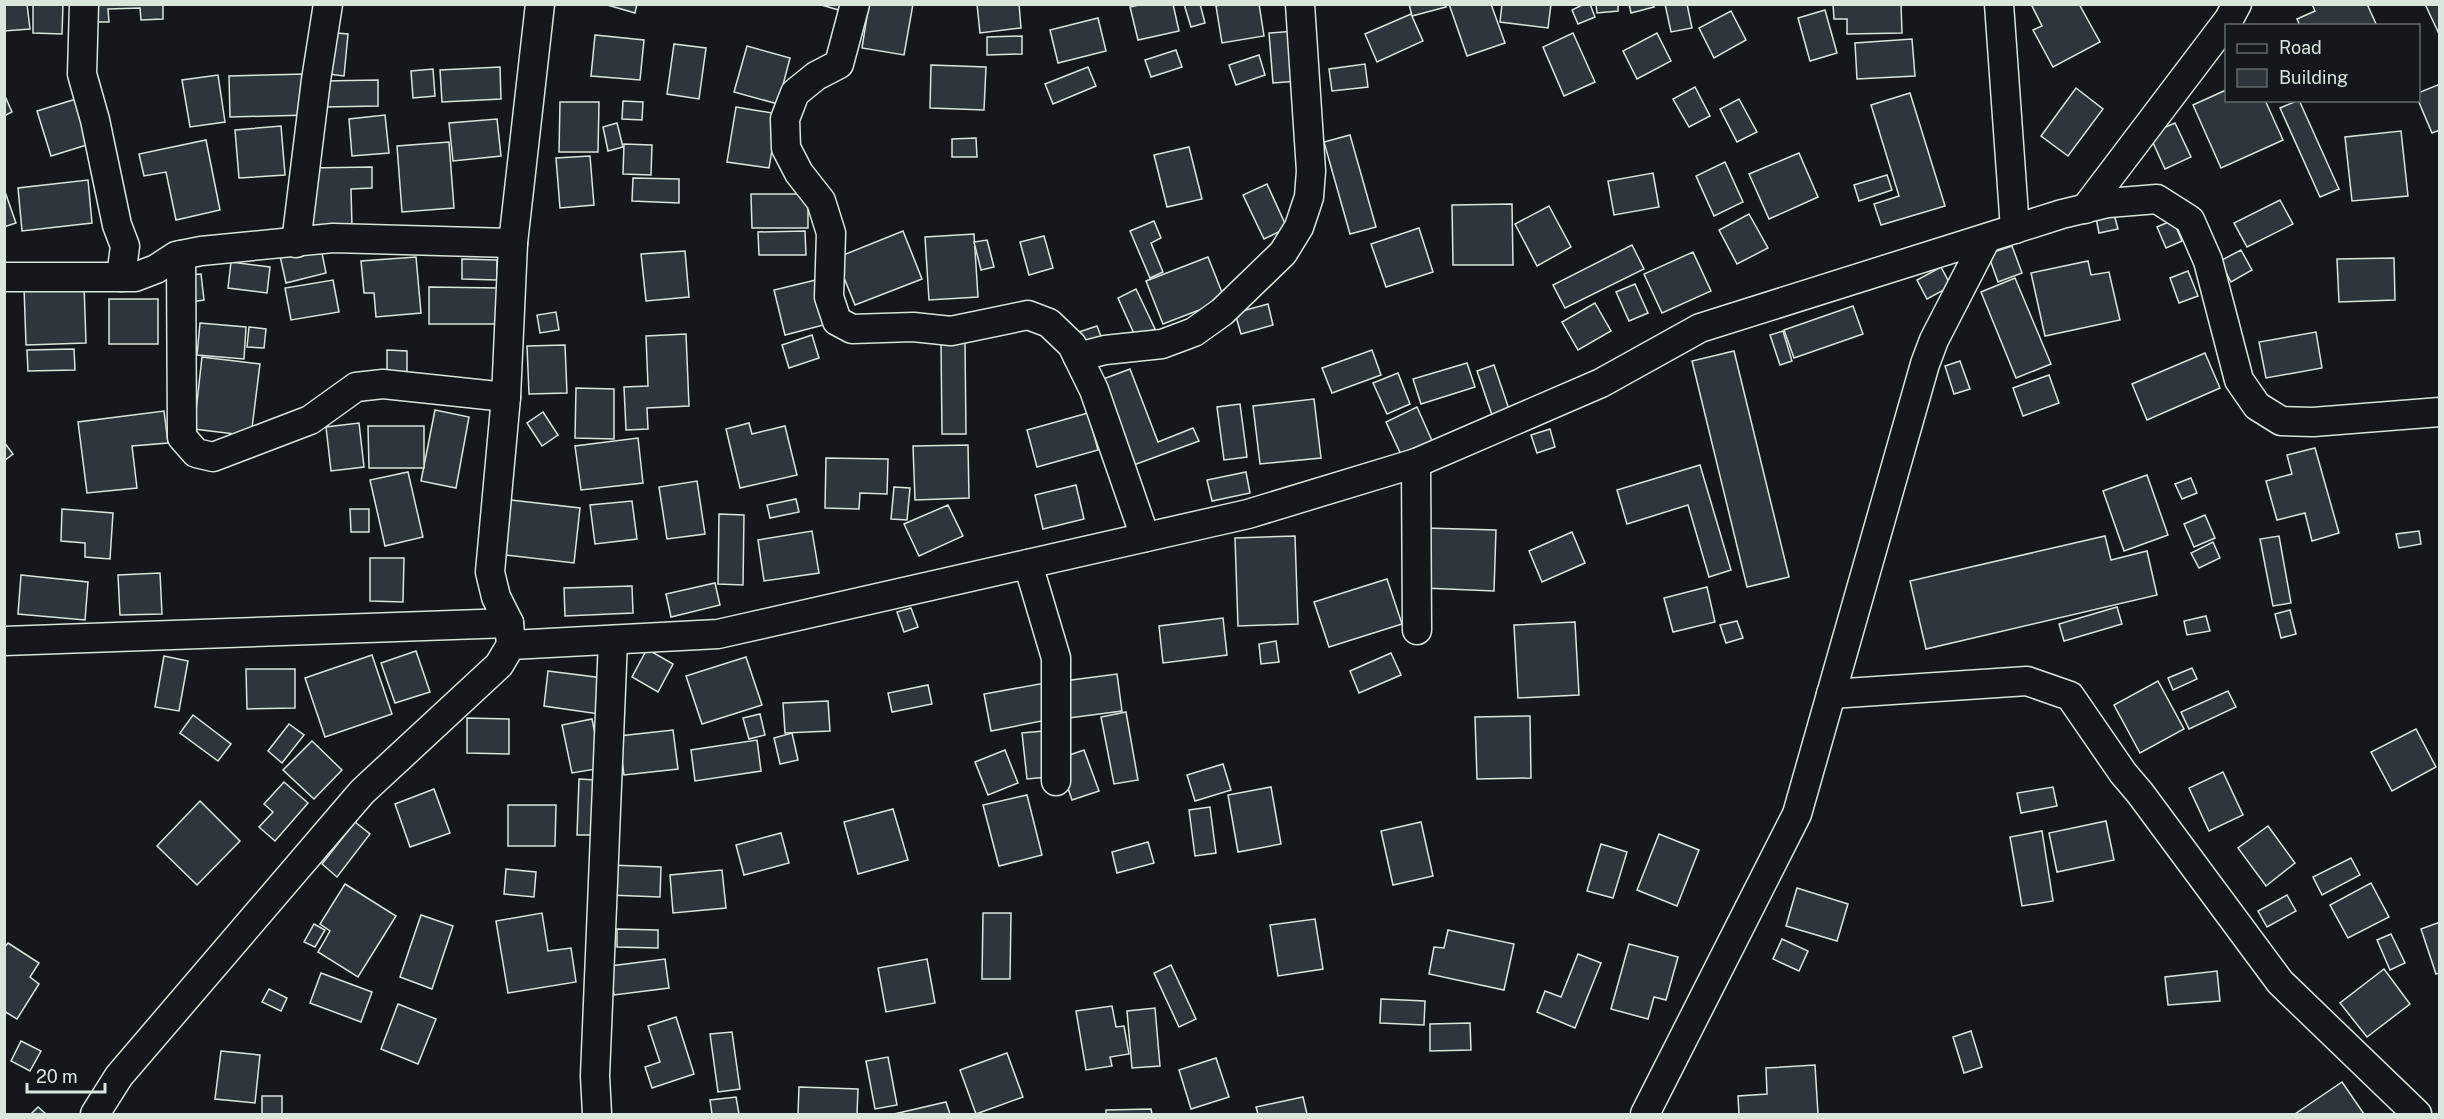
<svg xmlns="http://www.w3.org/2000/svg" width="2444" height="1119" font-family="'Public Sans',sans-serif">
  <rect width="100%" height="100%" fill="#14181c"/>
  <!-- building -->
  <g fill="#2c363c" stroke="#d8e6dc" stroke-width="1.5">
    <path d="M4 4H27L30 29 4 31Z"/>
    <path d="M33 4H63L62 34 33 33Z"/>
    <path d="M91 4H163V19L141 20 140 8 108 9 109 22H92Z"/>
    <path d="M604 4H637L635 13Z"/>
    <path d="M818 4H844L842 11Z"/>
    <path d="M869 4H913L904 55 862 48Z"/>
    <path d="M977 4H1019L1021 28 980 33Z"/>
    <path d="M1143 4H1173L1179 31 1138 40 1130 7Z"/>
    <path d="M1184 4H1200L1205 23 1191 27Z"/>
    <path d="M1223 4H1259L1264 36 1222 43 1216 6Z"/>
    <path d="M1409 4H1445L1446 7 1412 16Z"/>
    <path d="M1449 4H1491L1505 43 1467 56Z"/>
    <path d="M1502 4H1551L1548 28 1500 22Z"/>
    <path d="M1584 4H1590L1595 17 1578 24 1572 10Z"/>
    <path d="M1596 4H1618V11L1597 13Z"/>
    <path d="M1629 4H1653L1654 7 1631 13Z"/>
    <path d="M1665 4H1687L1692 28 1671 32Z"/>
    <path d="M1833 4H1901L1902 33 1847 34V19H1834Z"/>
    <path d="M2031 4H2079L2100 42 2053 67 2033 30 2042 26Z"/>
    <path d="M2312 4H2367L2377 26H2300L2297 19 2315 11Z"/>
    <path d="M2425 4H2440V36Z"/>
    <path d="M1825 10 1837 53 1810 61 1798 18Z"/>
    <path d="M1731 11 1746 40 1714 58 1699 28Z"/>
    <path d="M1411 14 1423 41 1377 62 1365 34Z"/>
    <path d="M1098 18 1106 51 1058 63 1050 30Z"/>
    <path d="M1295 31 1299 81 1273 83 1269 33Z"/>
    <path d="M325 32 348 34 344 76 321 73Z"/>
    <path d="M1573 33 1595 82 1564 96 1543 47Z"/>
    <path d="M1657 33 1671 61 1637 79 1623 51Z"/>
    <path d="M595 35 644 40 640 80 591 76Z"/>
    <path d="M1022 36V54L987 55V37Z"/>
    <path d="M1912 39 1915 76 1857 79 1855 43Z"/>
    <path d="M674 44 706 48 699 99 667 94Z"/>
    <path d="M747 46 790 58 778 104 734 92Z"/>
    <path d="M1176 50 1182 67 1151 77 1145 60Z"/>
    <path d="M1259 55 1265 75 1236 85 1229 65Z"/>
    <path d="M1365 64 1368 87 1332 91 1329 69Z"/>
    <path d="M931 65 986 67 984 110 930 108Z"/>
    <path d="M500 67 501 99 442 102 440 70Z"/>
    <path d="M1088 67 1096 86 1053 104 1045 84Z"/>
    <path d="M433 69 435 96 413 98 411 71Z"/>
    <path d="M306 74 307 115 230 117 229 76Z"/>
    <path d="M218 75 225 122 190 127 182 80Z"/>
    <path d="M378 80V106L325 107 324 81Z"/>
    <path d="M2440 84V130L2432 133 2418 100V93Z"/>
    <path d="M1695 87 1710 116 1689 127 1673 99Z"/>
    <path d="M2076 88 2103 109 2068 156 2041 136Z"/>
    <path d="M2226 90V100H2265L2283 140 2221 168 2193 105Z"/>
    <path d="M1910 93 1945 206 1881 225 1874 204 1899 196 1871 105Z"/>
    <path d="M4 94 12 112 4 116Z"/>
    <path d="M76 99 90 144 51 156 37 111Z"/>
    <path d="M1739 99 1757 132 1737 142 1720 109Z"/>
    <path d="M2299 100 2339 189 2320 197 2280 108Z"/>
    <path d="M623 101 643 102 642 120 622 119Z"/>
    <path d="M560 102H599L598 152H559Z"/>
    <path d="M736 107 778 114 769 168 727 162Z"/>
    <path d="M385 115 389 153 352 156 349 119Z"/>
    <path d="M497 119 501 156 453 161 449 123Z"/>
    <path d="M617 123 623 147 608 151 603 127Z"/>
    <path d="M2175 123 2191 157 2165 169 2149 134Z"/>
    <path d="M281 126 285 175 239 178 235 130Z"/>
    <path d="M2401 131 2408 196 2352 201 2345 137Z"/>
    <path d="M1350 135 1376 227 1350 234 1324 142Z"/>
    <path d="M976 138 977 157H952V139Z"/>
    <path d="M206 140 220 210 176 220 166 172 144 176 139 154Z"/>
    <path d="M449 142 454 208 402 212 397 146Z"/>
    <path d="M624 144 652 145 651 175 623 174Z"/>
    <path d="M1189 147 1202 199 1167 207 1154 155Z"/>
    <path d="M1799 153 1818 197 1769 219 1749 174Z"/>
    <path d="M590 156 594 205 560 208 556 158Z"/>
    <path d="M1725 162 1743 202 1714 216 1696 176Z"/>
    <path d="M372 167V188L351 189 352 227H310L308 168Z"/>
    <path d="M1653 173 1659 207 1614 215 1608 181Z"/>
    <path d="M1887 175 1892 190 1859 201 1854 185Z"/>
    <path d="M633 178 679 179V203L632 201Z"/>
    <path d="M88 180 92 223 22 231 18 188Z"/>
    <path d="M1267 184 1287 228 1264 239 1243 195Z"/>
    <path d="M4 189 16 223 4 227Z"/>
    <path d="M751 194H808V228H752Z"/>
    <path d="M2280 200 2293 224 2247 247 2234 223Z"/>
    <path d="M1512 204 1513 265H1453L1452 205Z"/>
    <path d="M1549 206 1571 247 1537 266 1515 224Z"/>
    <path d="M1749 214 1768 248 1737 264 1719 230Z"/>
    <path d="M2114 214 2118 229 2099 233 2096 218Z"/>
    <path d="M2173 220 2182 241 2166 248 2157 227Z"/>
    <path d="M1154 221 1161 238 1151 243 1163 272 1150 278 1130 231Z"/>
    <path d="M1419 228 1433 272 1386 287 1371 244Z"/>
    <path d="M805 231 806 255H759L758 232Z"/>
    <path d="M903 231 922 279 855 305 836 258Z"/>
    <path d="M974 234 978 297 929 300 925 237Z"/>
    <path d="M1044 236 1053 268 1029 275 1020 242Z"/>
    <path d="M987 240 994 267 981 270 974 242Z"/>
    <path d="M1632 245 1644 269 1565 308 1553 285Z"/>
    <path d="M2012 246 2022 273 1998 282 1988 254Z"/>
    <path d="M321 248 326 273 286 283 280 256Z"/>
    <path d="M2241 250 2252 270 2231 282 2220 261Z"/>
    <path d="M685 251 689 297 646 301 641 254Z"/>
    <path d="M1693 252 1711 291 1662 313 1644 274Z"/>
    <path d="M416 257 421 313 376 317 374 293H364L361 261Z"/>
    <path d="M1208 257 1225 300 1163 324 1146 281Z"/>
    <path d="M2394 258 2395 300 2339 302 2337 259Z"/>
    <path d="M462 259 497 260V280L462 279Z"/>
    <path d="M2088 261 2091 275 2109 272 2120 320 2045 336 2031 273Z"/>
    <path d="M231 262 270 267 267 293 228 288Z"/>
    <path d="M1941 267 1951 286 1927 299 1917 280Z"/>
    <path d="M2188 271 2198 296 2179 303 2170 278Z"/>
    <path d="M201 274 204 300 190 302 187 275Z"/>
    <path d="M2015 278 2051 364 2016 378 1981 292Z"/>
    <path d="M820 279 831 323 785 335 774 290Z"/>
    <path d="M333 280 339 312 291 320 285 288Z"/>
    <path d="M1635 284 1648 313 1629 321 1616 292Z"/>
    <path d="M84 285 86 343 26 345 24 287Z"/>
    <path d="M429 287 499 288V324H429Z"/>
    <path d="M1136 289 1155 329 1136 338 1118 298Z"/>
    <rect x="109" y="299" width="49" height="45"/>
    <path d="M1595 303 1611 331 1578 350 1562 322Z"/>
    <path d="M1268 304 1273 325 1241 334 1235 313Z"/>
    <path d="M1853 306 1863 334 1794 358 1784 330Z"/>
    <path d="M556 312 559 330 540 333 537 315Z"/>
    <path d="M200 323 246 327 244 359 197 355Z"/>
    <path d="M1097 326 1102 339 1078 346 1073 334Z"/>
    <path d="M249 327 266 329 264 348 247 347Z"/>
    <path d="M1783 331 1792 361 1780 365 1770 335Z"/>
    <path d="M2316 332 2322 368 2266 378 2259 342Z"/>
    <path d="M686 334 689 406 647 408 648 429 626 430 624 387 648 386 646 336Z"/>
    <path d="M812 335 819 358 789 368 782 345Z"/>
    <path d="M941 343H965L966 434H942Z"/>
    <path d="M565 345 567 393 529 394 527 346Z"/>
    <path d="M74 349 75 370 28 371 27 350Z"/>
    <path d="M387 350 407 351V373H387Z"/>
    <path d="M1372 350 1381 375 1332 393 1322 368Z"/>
    <path d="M1734 351 1789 577 1747 587 1692 361Z"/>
    <path d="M2205 353 2220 388 2147 420 2132 384Z"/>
    <path d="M202 357 260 364 251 436 194 429Z"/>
    <path d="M1960 361 1970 389 1954 394 1945 366Z"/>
    <path d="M1467 363 1475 387 1421 404 1413 379Z"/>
    <path d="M1494 365 1511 415 1494 421 1477 371Z"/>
    <path d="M1130 369 1158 442 1193 428 1199 441 1131 466 1098 381Z"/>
    <path d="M1398 373 1410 404 1387 414 1373 383Z"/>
    <path d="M2049 375 2059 403 2023 416 2013 388Z"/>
    <path d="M576 388 614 389V439L575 438Z"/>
    <path d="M1314 399 1321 458 1260 464 1253 406Z"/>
    <path d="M1240 404 1247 457 1224 460 1217 407Z"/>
    <path d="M1417 407 1434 445 1403 459 1386 422Z"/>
    <path d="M435 410 469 417 456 488 421 481Z"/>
    <path d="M164 411 168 443 132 446 137 488 87 493 78 422Z"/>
    <path d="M543 412 558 435 542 446 527 423Z"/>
    <path d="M1088 413 1098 450 1037 467 1027 430Z"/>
    <path d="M359 423 364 467 331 471 326 427Z"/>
    <path d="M749 423 752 434 785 426 797 475 740 488 726 429Z"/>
    <path d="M368 426H424V468H369Z"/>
    <path d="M1550 429 1555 447 1537 453 1531 435Z"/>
    <path d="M638 438 643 483 581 490 575 446Z"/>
    <path d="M4 442 13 454 4 461Z"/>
    <path d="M968 445 969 498 915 500 913 446Z"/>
    <path d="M2315 448 2339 533 2312 541 2305 513 2277 520 2266 481 2292 474 2287 455Z"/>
    <path d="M826 458 888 459 887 494 860 493 859 509 825 508Z"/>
    <path d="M1700 465 1731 570 1709 577 1688 505 1627 524 1617 490Z"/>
    <path d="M408 472 423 537 385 546 370 480Z"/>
    <path d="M1246 472 1250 493 1212 501 1207 480Z"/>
    <path d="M2147 475 2168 535 2124 551 2103 491Z"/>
    <path d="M2191 478 2197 493 2182 499 2175 484Z"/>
    <path d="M697 481 705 534 667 539 659 487Z"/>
    <path d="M1076 485 1084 519 1043 529 1035 495Z"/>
    <path d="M894 487 910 488 907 520 891 519Z"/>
    <path d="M796 499 799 512 770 518 767 505Z"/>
    <path d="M511 500 580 508 574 563 505 555Z"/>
    <path d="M632 501 637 539 595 544 590 505Z"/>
    <path d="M948 505 963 536 919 556 904 524Z"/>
    <path d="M62 509 113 513 110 559 85 557V543L61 541Z"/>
    <path d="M350 509H369V532H351Z"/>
    <path d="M719 514 744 515 743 585 718 584Z"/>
    <path d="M2205 515 2215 538 2194 547 2184 524Z"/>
    <path d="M1426 528 1496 530 1494 591 1424 588Z"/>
    <path d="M812 531 819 573 764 581 758 540Z"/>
    <path d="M2419 531 2421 544 2399 548 2396 534Z"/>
    <path d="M1572 532 1585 563 1542 582 1529 551Z"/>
    <path d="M1295 536 1298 624 1238 626 1235 538Z"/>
    <path d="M2105 536 2111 560 2147 551 2157 595 1926 649 1910 581Z"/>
    <path d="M2279 536 2291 603 2273 606 2260 539Z"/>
    <path d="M2213 542 2220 558 2199 568 2191 553Z"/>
    <path d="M370 558H404L403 602 370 601Z"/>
    <path d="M160 573 162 614 120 615 118 575Z"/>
    <path d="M21 575 88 582 85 620 18 614Z"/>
    <path d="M1387 579 1402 624 1329 647 1314 602Z"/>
    <path d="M715 583 720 605 671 617 666 594Z"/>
    <path d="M632 586 633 613 565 616 564 588Z"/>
    <path d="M1707 587 1715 622 1673 632 1664 598Z"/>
    <path d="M2117 607 2122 624 2064 641 2059 624Z"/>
    <path d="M911 608 918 627 904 632 897 612Z"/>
    <path d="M2290 610 2296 634 2281 638 2275 614Z"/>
    <path d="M2206 616 2210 631 2187 635 2184 621Z"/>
    <path d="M1223 618 1227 655 1163 663 1159 626Z"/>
    <path d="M1737 621 1743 638 1726 643 1720 625Z"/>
    <path d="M1575 622 1579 695 1518 698 1514 625Z"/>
    <path d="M1276 641 1279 662 1261 664 1259 644Z"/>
    <path d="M647 649 673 664 658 692 632 677Z"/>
    <path d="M416 651 430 692 395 703 381 663Z"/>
    <path d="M1391 653 1401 675 1359 693 1350 671Z"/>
    <path d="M372 655 392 714 325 737 305 678Z"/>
    <path d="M164 656 188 661 179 711 155 707Z"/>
    <path d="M746 657 762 705 702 724 686 676Z"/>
    <path d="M2192 668 2197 679 2173 690 2168 678Z"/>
    <path d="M246 669H295V708L247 709Z"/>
    <path d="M548 671 603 678 599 714 544 706Z"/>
    <path d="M1117 674 1122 711 1069 718 1064 681Z"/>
    <path d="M2158 681 2184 729 2140 753 2114 705Z"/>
    <path d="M1045 683 1052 719 991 731 984 694Z"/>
    <path d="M928 685 932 704 892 712 888 693Z"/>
    <path d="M2228 691 2236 707 2189 729 2181 712Z"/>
    <path d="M828 701 830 731 785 733 783 703Z"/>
    <path d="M1126 712 1138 780 1114 784 1101 717Z"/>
    <path d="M760 714 765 735 749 739 743 718Z"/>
    <path d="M193 715 231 744 218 761 180 733Z"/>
    <path d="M1530 716 1531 778 1477 779 1475 717Z"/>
    <path d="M467 718 509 719V754L467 753Z"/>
    <path d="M592 719 602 768 572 773 562 725Z"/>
    <path d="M289 724 304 735 282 763 268 751Z"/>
    <path d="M2416 729 2436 767 2392 791 2371 752Z"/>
    <path d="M673 730 678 769 624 775 619 736Z"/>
    <path d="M1043 731 1048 777 1027 779 1022 733Z"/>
    <path d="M792 733 798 760 780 764 774 738Z"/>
    <path d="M757 740 761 771 695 781 691 750Z"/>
    <path d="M312 741 342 770 314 799 283 770Z"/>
    <path d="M1005 750 1018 783 988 795 975 762Z"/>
    <path d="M1084 750 1099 791 1072 800 1058 759Z"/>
    <path d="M1223 764 1231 790 1195 801 1187 775Z"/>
    <path d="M2223 772 2243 815 2209 831 2189 788Z"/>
    <path d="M579 779 595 780 592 835H577Z"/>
    <path d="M284 782 308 803 275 841 259 827 273 812 264 804Z"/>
    <path d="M1271 787 1281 844 1238 852 1228 795Z"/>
    <path d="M2053 787 2057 806 2021 813 2017 793Z"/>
    <path d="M434 789 450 833 410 847 395 804Z"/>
    <path d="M1027 795 1042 855 999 866 983 805Z"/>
    <path d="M200 801 240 841 197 885 157 846Z"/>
    <path d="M508 805H556L555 846H508Z"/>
    <path d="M1210 807 1216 853 1195 856 1189 810Z"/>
    <path d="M893 809 908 860 858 874 844 822Z"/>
    <path d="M2106 821 2114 860 2057 872 2049 833Z"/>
    <path d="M355 822 370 834 337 877 322 864Z"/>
    <path d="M1421 822 1433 876 1393 885 1381 831Z"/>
    <path d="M2268 826 2295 863 2266 886 2238 848Z"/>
    <path d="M2042 831 2053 901 2022 906 2010 837Z"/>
    <path d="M781 833 789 863 744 875 736 845Z"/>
    <path d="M1659 834 1699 850 1677 906 1637 890Z"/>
    <path d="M1148 842 1154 863 1117 873 1112 852Z"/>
    <path d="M1601 844 1627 852 1613 898 1587 891Z"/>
    <path d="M2351 858 2360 875 2322 895 2313 877Z"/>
    <path d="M610 865 661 867 660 897 609 895Z"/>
    <path d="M506 869 536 872 534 897 504 894Z"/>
    <path d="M722 870 726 908 673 913 670 875Z"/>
    <path d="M2371 883 2389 917 2348 938 2330 905Z"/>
    <path d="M345 884 396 916 358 977 318 952 330 931 320 924Z"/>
    <path d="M1797 888 1848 904 1837 941 1786 926Z"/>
    <path d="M2287 895 2296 911 2267 927 2258 911Z"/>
    <path d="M542 913 548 951 571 948 576 982 508 993 496 921Z"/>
    <path d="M983 913H1011L1010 979H982Z"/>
    <path d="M421 915 453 926 432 989 400 977Z"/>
    <path d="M1315 919 1323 969 1278 976 1270 925Z"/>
    <path d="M2440 922V973L2436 974 2421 929Z"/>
    <path d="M314 924 325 930 315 947 304 942Z"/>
    <path d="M617 929 658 930V948L617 947Z"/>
    <path d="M1448 930 1514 944 1504 990 1429 974 1434 947 1444 948Z"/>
    <path d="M2391 934 2405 963 2390 970 2377 940Z"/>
    <path d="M1782 939 1808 951 1799 971 1773 959Z"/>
    <path d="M8 943 39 963 30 977 39 984 17 1019 4 1011V948Z"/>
    <path d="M1629 944 1678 957 1666 1000 1654 997 1648 1019 1611 1009Z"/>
    <path d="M1578 954 1601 963 1575 1028 1537 1012 1545 991 1561 997Z"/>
    <path d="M665 959 669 988 614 995 610 966Z"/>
    <path d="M927 959 935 1003 886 1012 878 968Z"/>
    <path d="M1171 965 1196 1019 1179 1027 1154 973Z"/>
    <path d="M2384 969 2410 1004 2367 1037 2340 1003Z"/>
    <path d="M2217 971 2220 1001 2168 1005 2165 977Z"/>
    <path d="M321 973 372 992 361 1022 310 1003Z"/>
    <path d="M269 989 287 998 281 1011 262 1002Z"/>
    <path d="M1381 999 1425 1001 1424 1025 1380 1023Z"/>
    <path d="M398 1004 436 1019 418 1064 381 1049Z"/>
    <path d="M1112 1006 1116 1027 1124 1026 1129 1054 1110 1057 1112 1066 1086 1070 1076 1011Z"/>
    <path d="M1155 1008 1160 1066 1132 1068 1127 1011Z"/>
    <path d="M676 1017 694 1074 652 1088 645 1067 660 1062 648 1026Z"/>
    <path d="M1470 1023 1471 1050 1430 1051V1024Z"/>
    <path d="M1971 1031 1982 1067 1964 1073 1953 1037Z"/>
    <path d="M732 1032 740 1089 718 1092 710 1034Z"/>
    <path d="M21 1041 41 1051 30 1071 11 1061Z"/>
    <path d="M221 1051 260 1055 255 1103 215 1099Z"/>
    <path d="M1007 1053 1023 1097 976 1114 960 1070Z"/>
    <path d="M888 1057 897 1105 875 1109 866 1061Z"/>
    <path d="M1216 1058 1229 1097 1191 1109 1179 1070Z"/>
    <path d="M1815 1065 1818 1114H1739L1738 1096 1767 1094 1766 1068Z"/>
    <path d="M2342 1082 2364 1114H2295Z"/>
    <path d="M799 1087 858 1089 857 1114H798Z"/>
    <rect x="262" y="1096" width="20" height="18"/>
    <path d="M736 1097 739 1114H712L710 1100Z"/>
    <path d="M1303 1097 1307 1114H1258L1256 1107Z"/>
    <path d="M946 1102 950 1114H894Z"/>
    <path d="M38 1107 46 1114H31Z"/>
    <path d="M1151 1109 1152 1114H1106V1110Z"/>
  </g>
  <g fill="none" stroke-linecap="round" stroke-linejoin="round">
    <!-- minor casing -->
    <g stroke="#d8e6dc" stroke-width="31">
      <g id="minor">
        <path d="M84 4 82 74 95 120 117 225 125 246 121 277"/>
        <path d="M855 4 839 64 816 76 795 93 785 119 786 148 799 173 821 201 831 233 829 297 837 321 852 329 913 327 951 331 1028 315 1049 323 1072 345 1094 390 1145 537"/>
        <path d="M1999 4 2015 229"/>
        <path d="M2085 209 2229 19 2237 4"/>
        <path d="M296 243 316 80 328 4"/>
        <path d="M181 255 182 437 196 453 213 457 310 420 356 387 383 384 506 397"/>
        <path d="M4 277H135L156 269 176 256 201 251 333 238 513 243"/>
        <path d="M1078 357 1105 350 1162 344 1194 332 1222 312 1283 253 1299 227 1309 197 1311 171 1300 4"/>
        <path d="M1416 463 1417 630"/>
        <path d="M1028 564 1056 658V781"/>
        <path d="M4 641 509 623"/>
        <path d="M511 645 718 634 1248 514 1416 463 1601 383 1700 328 2062 214 2108 203 2157 199 2190 220 2208 261 2239 380 2257 406 2281 421 2313 422 2440 412"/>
        <path d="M1831 694 2027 681 2070 696 2123 773 2140 793 2280 982 2417 1114"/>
        <path d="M95 1114 119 1076 362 792 499 665 511 645 509 623 496 597 490 572 506 397 513 243 540 4"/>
        <path d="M597 1114 595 1076 613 640"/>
        <path d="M1645 1114 1797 814 1925 364 1934 340 1986 239"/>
      </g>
    </g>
    <!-- minor -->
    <use href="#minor" stroke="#14181c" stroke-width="28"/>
  </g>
  <!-- border -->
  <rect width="2444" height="1119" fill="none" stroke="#d8e6dc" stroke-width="12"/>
  <!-- legend -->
  <rect x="2225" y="24" width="195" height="78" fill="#14181c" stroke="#626a69" stroke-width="1.5"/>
  <rect x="2237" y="44" width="30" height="9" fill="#14181c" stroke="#626a69" stroke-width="1.5"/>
  <text x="2279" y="54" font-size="18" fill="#d8e6dc">Road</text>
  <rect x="2237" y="69" width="30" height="18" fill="#2c363c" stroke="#626a69" stroke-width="1.5"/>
  <text x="2279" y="84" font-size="18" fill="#d8e6dc">Building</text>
  <!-- scale -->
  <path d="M27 1083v9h78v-9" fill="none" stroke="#d8e6dc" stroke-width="3"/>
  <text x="36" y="1083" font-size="18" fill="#d8e6dc" stroke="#14181c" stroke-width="4.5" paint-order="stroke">20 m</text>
</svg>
